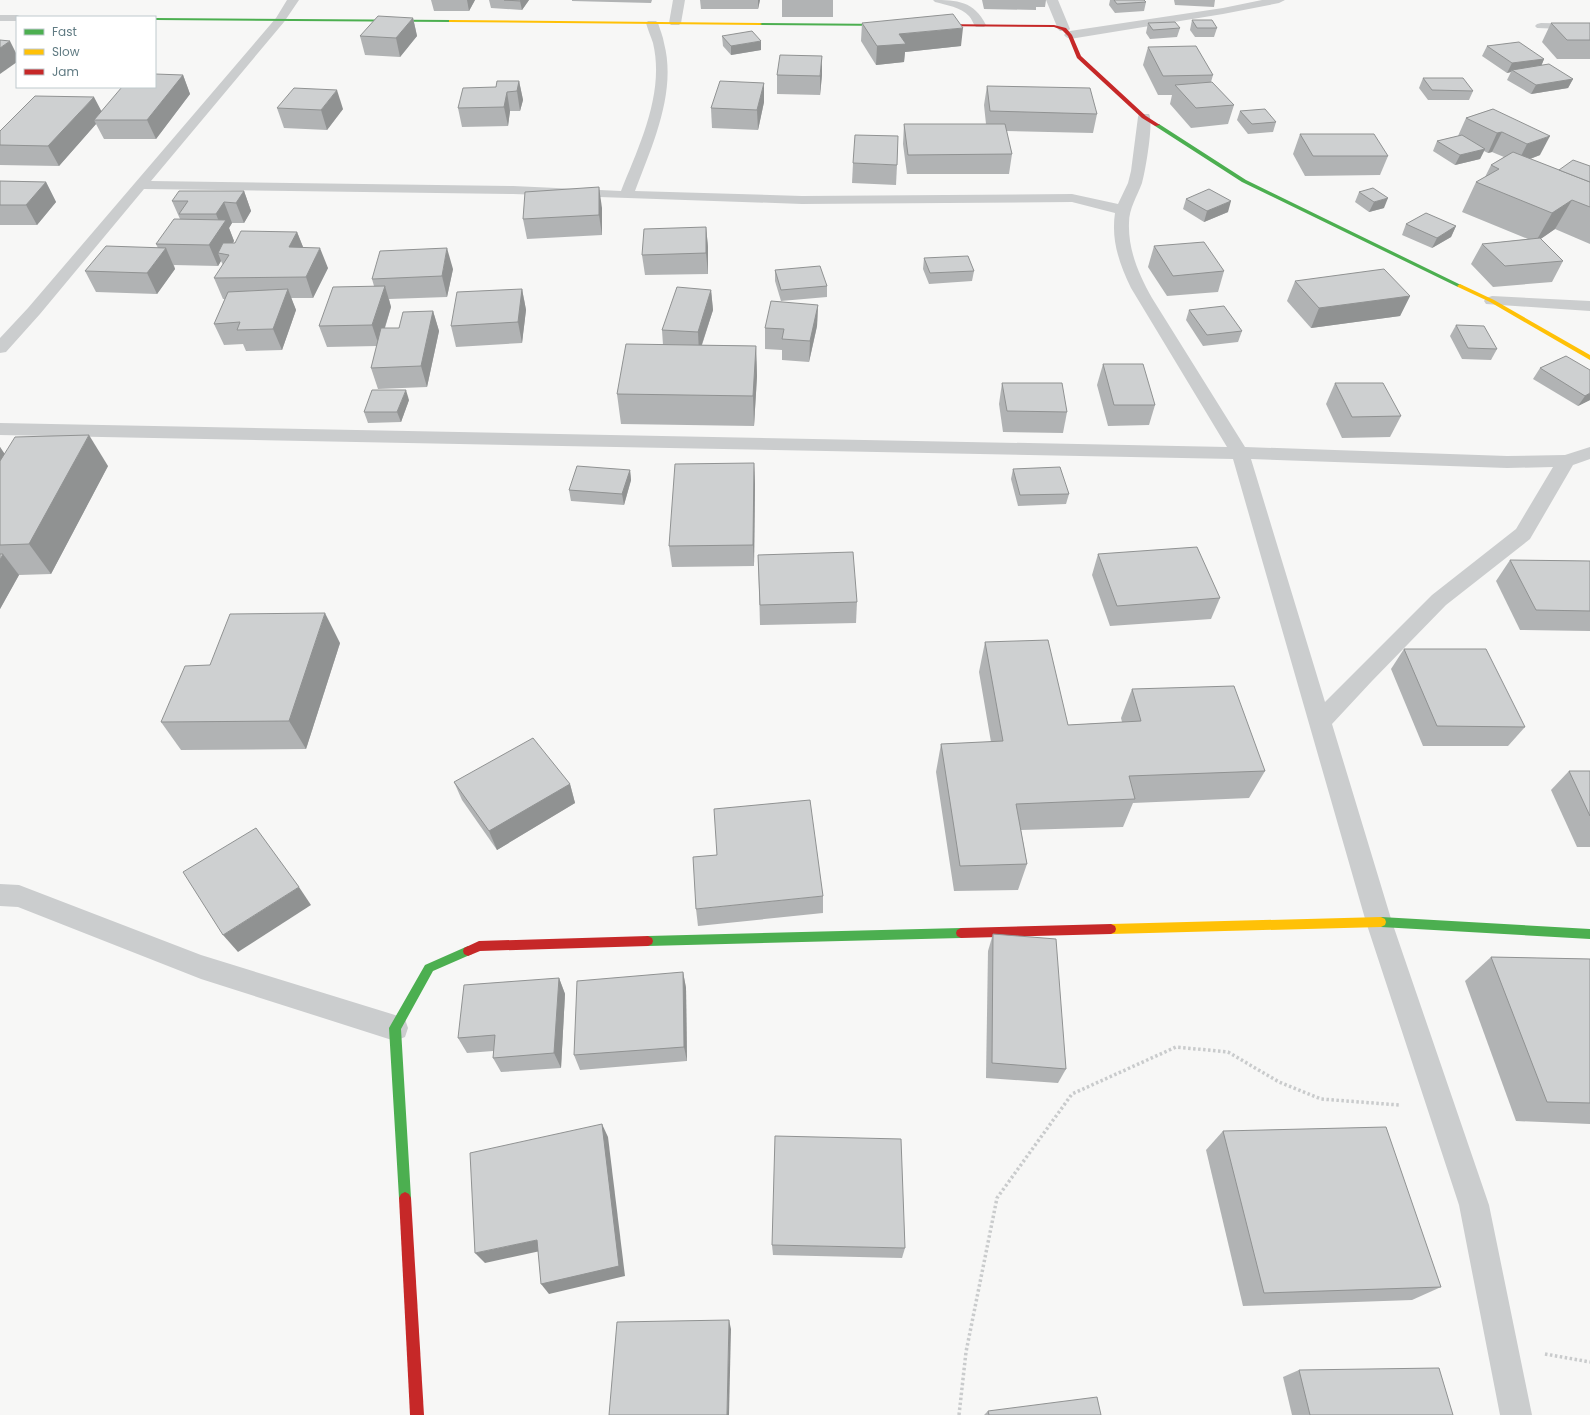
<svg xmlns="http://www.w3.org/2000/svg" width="1590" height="1415" font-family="Poppins,sans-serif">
  <rect width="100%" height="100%" fill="#f7f7f6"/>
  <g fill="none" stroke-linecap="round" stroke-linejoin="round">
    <!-- path -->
    <g stroke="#c9cbcc" stroke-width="3.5" stroke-dasharray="2.5 2.5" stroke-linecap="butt">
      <path d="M1545 1354 1590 1362"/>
      <path d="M959 1415 966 1352 997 1198 1072 1094 1176 1047 1228 1052 1279 1082 1321 1099 1399 1105"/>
    </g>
    <!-- street -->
    <g fill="#cbcdce" fill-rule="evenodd">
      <path d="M287 0H299L284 22 151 181 513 186 621 191C639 146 665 93 653 43 651 37 648 30 646 23L648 21H656L658 23C660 30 663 36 664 43 677 92 652 146 635 191L802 196 1072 194 1118 204 1128 183 1131 171 1138 117 1139 114H1149C1154 122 1145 173 1142 183 1137 197 1129 208 1129 223 1128 250 1139 275 1152 298L1245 447 1507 456 1565 455 1590 447V459L1573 465 1530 539 1446 605 1372 681 1332 724 1392 922 1489 1205 1532 1415H1500L1459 1205 1366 922 1233 459 0 435V423L1227 447 1131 288C1119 263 1111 240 1115 213L1072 202 802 204 513 194 144 189 40 314 6 352 0 353V338L28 308 276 18ZM1251 459 1507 468 1553 467 1516 529 1432 595 1325 702Z"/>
      <path d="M673 0H685L681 23 679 25H671L669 23Z"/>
      <path d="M933 0C957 0 974 1 986 25L984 27H976C973 24 972 19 969 16 961 7 946 5 935 2Z"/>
      <path d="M1046 0H1058L1070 29 1068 31H1060L1058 29Z"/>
      <path d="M1262 0H1285L1279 3 1223 14 1070 39 1066 37 1064 35 1066 33 1070 31 1223 8Z"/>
      <path d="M0 15H17L22 17H17V21H0Z"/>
      <path d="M1541 23 1590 24V30L1537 28 1535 26 1537 24Z"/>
      <path d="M1492 296 1590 301V311L1486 304 1484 301 1486 298Z"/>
      <path d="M0 884 19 885 201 955 395 1015 405 1019 408 1028 405 1037 395 1041 201 979 18 907 0 906Z"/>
    </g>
    <!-- fast -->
    <g fill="#4caf50" fill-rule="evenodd">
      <path d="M155 18 451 20 453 21 451 22 155 20Z"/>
      <path d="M758 23 892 24 894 25 892 26 760 25H758Z"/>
      <path d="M1155 124H1159L1246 180 1463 286 1458 287 1242 182 1155 126Z"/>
      <path d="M1381 917 1590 929V939L1381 927 1377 925 1376 922 1377 919Z"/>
      <path d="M961 928 965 930 966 933 965 936 961 938 648 946 644 944 643 941 644 938 648 936Z"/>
      <path d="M468 946 472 948 473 951 472 954 433 971 401 1029 411 1198 409 1202 405 1204 401 1202 399 1198 389 1028 425 965Z"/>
    </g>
    <!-- slow -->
    <g fill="#ffc107" fill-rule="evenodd">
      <path d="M451 20 760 23 762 24 760 25 449 22V20Z"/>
      <path d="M1460 284 1494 300 1590 355V360L1490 302 1458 287 1457 286Z"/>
      <path d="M1381 917 1385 919 1386 922 1385 925 1381 927 1111 934 1107 932 1106 929 1107 926 1111 924Z"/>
    </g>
    <!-- jam -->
    <g fill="#c62828" fill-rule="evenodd">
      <path d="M932 24 1054 25 1066 28 1072 35 1081 56 1146 116 1160 125 1155 126 1142 118 1077 58 1068 36 1062 30 1054 27 930 26V25Z"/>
      <path d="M1111 924 1115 926 1116 929 1115 932 1111 934 961 938 957 936 956 933 957 930 961 928Z"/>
      <path d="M648 936 652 938 653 941 652 944 648 946 480 951 468 956 464 954 463 951 464 948 479 941Z"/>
      <path d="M405 1192 409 1194 411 1198 424 1415H410L399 1198 401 1194Z"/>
    </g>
  </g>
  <!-- wall -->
  <g fill="#b1b3b4">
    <path d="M431 0H475L469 11H434Z"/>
    <path d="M489 0H529L522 10 491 8Z"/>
    <path d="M572 0H652L651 3 572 1Z"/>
    <path d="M700 0H760L758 9H701Z"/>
    <rect x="782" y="0" width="51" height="17"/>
    <path d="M982 0H1046L1045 7H1036V10L984 9Z"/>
    <path d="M1110 0H1144L1146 2 1144 11 1115 13 1109 5Z"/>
    <path d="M1174 0H1215L1214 7 1175 5Z"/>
    <path d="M413 18 417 36 400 57 365 55 360 36Z"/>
    <path d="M1192 20 1217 28 1214 37H1195L1190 30Z"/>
    <path d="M862 23 961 46 905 52 904 62 876 65 861 41Z"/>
    <path d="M1148 23 1180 28 1177 37 1150 39 1146 33Z"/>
    <path d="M1551 23H1590V59H1557L1542 42Z"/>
    <path d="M722 36 761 50 731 55 723 46Z"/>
    <path d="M1487 46 1544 59 1541 66 1573 79 1568 88 1531 94 1507 80 1511 72 1507 73 1482 56Z"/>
    <path d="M1148 47 1213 75 1211 82 1234 105 1228 124 1191 128 1170 104 1172 95H1158L1143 65Z"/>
    <path d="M183 75 190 94 156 139H104L96 124 59 166 0 165V131L101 111Z"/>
    <path d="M777 75H822L820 95 777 94Z"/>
    <path d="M1423 78 1473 91 1469 100H1428L1419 88Z"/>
    <path d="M519 81 523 100 520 111H510L508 126 462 127 458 108 496 87Z"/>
    <path d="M764 83V102L758 130 712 128 711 108Z"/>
    <path d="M987 86 1097 114 1093 133 1006 131 1012 154 1009 174H907L903 144 904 124H986L984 105Z"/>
    <path d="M277 108 343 109 327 130 284 128Z"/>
    <path d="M1493 109 1540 155 1530 159 1559 170 1590 166V244L1555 229 1540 239 1563 261 1552 282 1493 287 1471 264 1482 244 1528 239 1462 212 1476 182 1485 177 1491 165 1504 157 1492 152 1488 153 1484 151 1480 159 1455 165 1433 151 1437 141 1458 136 1466 118Z"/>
    <path d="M1240 111 1276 122 1273 132 1248 134 1237 120Z"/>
    <path d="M1300 134 1388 156 1380 175 1305 176 1293 154Z"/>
    <path d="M853 163 897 165 896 185 852 183Z"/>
    <path d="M0 181 46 182 56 202 37 225H0Z"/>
    <path d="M244 191 251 211 244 223H232L229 228 234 241 233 243 297 232 303 247 328 268 313 298H291L296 310 282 350 246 351 243 344 224 345 214 324 225 299H223L214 278 223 265 221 261 218 266 174 265 175 269 157 294 96 292 85 271 158 248 156 244 180 219 172 201Z"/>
    <path d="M1359 192 1384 208 1369 212 1355 202Z"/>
    <path d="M1186 199 1228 212 1204 222 1183 209Z"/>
    <path d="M602 208V235L527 239 523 219Z"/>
    <path d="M1406 224 1456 226 1451 237 1432 248 1402 235Z"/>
    <path d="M706 227 708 247V274L645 275 642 255Z"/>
    <path d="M1154 246 1224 271 1218 292 1167 296 1148 267Z"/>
    <path d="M924 258 974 271 972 281 929 284 923 269Z"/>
    <path d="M453 269 447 297 389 299 391 307 385 328H399L433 311 439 331 427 387 378 389 371 368 377 346 327 347 319 326 374 286 372 279Z"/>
    <path d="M775 270 827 286V297L781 301 775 281Z"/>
    <path d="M1295 281 1410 296 1400 316 1311 328 1287 301Z"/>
    <path d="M522 289 526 310 522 343 456 347 451 326Z"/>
    <path d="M711 290 713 310 702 345 756 346 757 376 754 426 621 424 617 394 663 345 662 330Z"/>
    <path d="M818 305 817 326 809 362 782 360V350L765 349V328Z"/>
    <path d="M1189 310 1242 331 1238 342 1203 346 1186 320Z"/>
    <path d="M1456 325 1497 349 1491 360 1462 359 1450 336Z"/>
    <path d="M1566 356 1590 400 1578 406 1533 379 1540 368Z"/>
    <path d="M1103 364 1155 405 1149 425 1108 426 1097 385Z"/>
    <path d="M1002 383 1067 412 1063 433 1003 432 999 404Z"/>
    <path d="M1335 383 1401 416 1390 437 1342 438 1326 404Z"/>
    <path d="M409 400 401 422 368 423 364 412Z"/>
    <path d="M0 447 4 454 108 466 51 574 19 575 0 609Z"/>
    <path d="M754 463 755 484 754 566 672 567 669 546Z"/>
    <path d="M1013 469 1069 494 1066 504 1018 506 1011 479Z"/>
    <path d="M630 470 631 480 624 505 571 501 569 490Z"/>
    <path d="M1098 554 1220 598 1211 619 1110 626 1092 575Z"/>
    <path d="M758 555 857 602 856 623 760 625Z"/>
    <path d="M1510 560 1590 561V631L1520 630 1496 581Z"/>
    <path d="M985 642 1068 725 1122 722 1121 718 1132 689 1265 771 1249 798 1133 803 1123 827 1021 830 1027 864 1018 890 954 891 936 772 941 744 991 742 979 672Z"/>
    <path d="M340 643 306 749 181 750 161 722 210 665Z"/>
    <path d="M1404 649 1525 727 1508 746H1423L1391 669Z"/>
    <path d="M1569 771H1590V847H1577L1551 790Z"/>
    <path d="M454 782 570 784 575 803 497 850 462 800Z"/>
    <path d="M823 896V913L698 926 696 909Z"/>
    <path d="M993 934 1066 1069 1058 1083 986 1078 988 951Z"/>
    <path d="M1491 957 1590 959V1124L1516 1121 1465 981Z"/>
    <path d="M683 972 686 988 687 1061 580 1070 574 1055Z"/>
    <path d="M559 978 565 994 561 1068 501 1072 493 1058V1051L467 1053 458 1038Z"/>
    <path d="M1223 1131 1441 1287 1412 1300 1243 1306 1206 1150Z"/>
    <path d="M772 1245 905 1248 902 1258 773 1255Z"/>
    <path d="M1299 1370 1453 1415H1292L1283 1377Z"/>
    <path d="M988 1411 1101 1415H984Z"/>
  </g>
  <!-- shaded-wall -->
  <g fill="#909292">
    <path d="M467 0H475L469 11Z"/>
    <path d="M521 0H529L522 10 520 1Z"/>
    <path d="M758 0H760L758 9Z"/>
    <path d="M413 18 417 36 400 57 396 38Z"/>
    <path d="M963 28 961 46 905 52 904 62 876 65 877 46 899 34Z"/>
    <path d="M10 41 17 55V62L0 74V48Z"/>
    <path d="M761 41V50L731 55V46Z"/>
    <path d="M822 56V75L820 95V76Z"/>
    <path d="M1544 59 1540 69 1512 70 1511 72 1507 73 1512 63Z"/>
    <path d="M183 75 190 94 156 139 147 120Z"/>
    <path d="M1573 79 1568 88 1531 94 1536 85Z"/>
    <path d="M519 81 523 100 520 111 517 91Z"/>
    <path d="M764 83V102L758 130 757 110Z"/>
    <path d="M337 90 343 109 327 130 321 110Z"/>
    <path d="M507 92 510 111 508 126 504 107Z"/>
    <path d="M94 97 104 116 94 120 96 124 59 166 48 146Z"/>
    <path d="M1502 132 1492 152 1488 153 1497 133Z"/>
    <path d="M1550 136 1540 155 1517 164 1527 144Z"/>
    <path d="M1485 149 1480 159 1455 165 1460 155Z"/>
    <path d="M46 182 56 202 37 225 26 205Z"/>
    <path d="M599 187 602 208V235L599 215Z"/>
    <path d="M244 191 251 211 244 223 236 203Z"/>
    <path d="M1388 198 1384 208 1369 212 1374 202Z"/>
    <path d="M1572 200 1555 229 1535 243 1552 213Z"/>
    <path d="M1231 201 1228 212 1204 222 1207 211Z"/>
    <path d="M224 202 232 223 229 228 234 241 225 254 218 253 221 261 218 266 209 245 221 227 216 214Z"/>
    <path d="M1456 226 1451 237 1432 248 1437 238Z"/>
    <path d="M706 227 708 247V274L706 253Z"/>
    <path d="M297 232 305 252 289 247Z"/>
    <path d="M166 248 175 269 157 294 147 273Z"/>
    <path d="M320 248 328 268 313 298 306 277Z"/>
    <path d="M447 248 453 269 447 297 442 276Z"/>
    <path d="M385 286 391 307 379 346 372 325Z"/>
    <path d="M288 289 296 310 282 350 273 329Z"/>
    <path d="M522 289 526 310 522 343 518 322Z"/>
    <path d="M711 290 713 310 699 353 698 332Z"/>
    <path d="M1410 296 1400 316 1311 328 1319 308Z"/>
    <path d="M818 305 817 326 809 362 810 341Z"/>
    <path d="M433 311 439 331 427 387 421 366Z"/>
    <path d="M756 346 757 376 754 426 753 396Z"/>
    <path d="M406 390 409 400 401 422 397 412Z"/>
    <path d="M1590 393V400L1578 406 1585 396Z"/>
    <path d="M89 435 108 466 51 574 29 544Z"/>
    <path d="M0 447 15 469 0 494Z"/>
    <path d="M754 463 755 484 754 566 753 545Z"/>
    <path d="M630 470 631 480 624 505 622 494Z"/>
    <path d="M3 554 19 575 0 609V560Z"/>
    <path d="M325 613 340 643 306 749 289 721Z"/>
    <path d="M570 784 575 803 497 850 489 831Z"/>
    <path d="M299 887 311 905 238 952 223 935Z"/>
    <path d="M683 972 686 988 687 1061 684 1047Z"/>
    <path d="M559 978 565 994 561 1068 554 1053Z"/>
    <path d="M602 1124 608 1137 625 1276 549 1294 541 1284Z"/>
    <path d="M537 1240 545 1250 485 1263 475 1253Z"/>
    <path d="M729 1320 731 1329 729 1415H727Z"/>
  </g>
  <!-- building -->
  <g fill="#ced0d1" stroke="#909292">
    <path d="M504 0H521L520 1Z"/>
    <path d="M1114 0H1144L1146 2 1117 4Z"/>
    <path d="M953 14 963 28 899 34 906 44 877 46 862 23Z"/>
    <path d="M378 16 413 18 396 38 360 36Z"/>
    <path d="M1192 20H1212L1217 28H1197Z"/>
    <path d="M1175 22 1180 28 1153 30 1148 23Z"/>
    <path d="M1551 23H1590V40H1567Z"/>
    <path d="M752 31 761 41 731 46 722 36Z"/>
    <path d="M0 40 10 41 0 48Z"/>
    <path d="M1519 42 1544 59 1512 63 1487 46Z"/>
    <path d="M1196 46 1213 75 1163 76 1148 47Z"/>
    <path d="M780 55 822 56 820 76 777 75Z"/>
    <path d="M1549 64 1573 79 1536 85 1512 70Z"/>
    <path d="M155 74 183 75 147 120H94L122 87H155Z"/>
    <path d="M1423 78H1463L1473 91 1432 90Z"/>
    <path d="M497 81H519L517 91 507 92 504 107 458 108 463 88 496 87Z"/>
    <path d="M720 81 764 83 757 110 711 108Z"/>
    <path d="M1212 82 1234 105 1196 108 1175 85Z"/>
    <path d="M987 86 1090 88 1097 114 990 111Z"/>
    <path d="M294 88 337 90 321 110 277 108Z"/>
    <path d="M35 96 94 97 48 146 0 145V131Z"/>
    <path d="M1265 109 1276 122 1252 124 1240 111Z"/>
    <path d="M1493 109 1550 136 1527 144 1502 132 1497 133 1466 118Z"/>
    <path d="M904 124H1005L1012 154 908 155Z"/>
    <path d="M1300 134H1374L1388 156H1313Z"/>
    <path d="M855 135 898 136 897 165 853 163Z"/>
    <path d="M1462 135 1485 149 1460 155 1437 141Z"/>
    <path d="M1513 152 1590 182V207L1572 200 1552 213 1476 182 1499 169 1491 165Z"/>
    <path d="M1573 160 1590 166V182L1559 170Z"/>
    <path d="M0 181 46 182 26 205H0Z"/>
    <path d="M599 187V215L523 219 525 192Z"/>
    <path d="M1373 188 1388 198 1374 202 1359 192Z"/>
    <path d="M1209 189 1231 201 1207 211 1186 199Z"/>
    <path d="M179 191H244L236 203 224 202 216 214H179L188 201H172Z"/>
    <path d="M1426 213 1456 226 1437 238 1406 224Z"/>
    <path d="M174 219 226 220 209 245 156 244Z"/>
    <path d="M706 227V253L642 255 644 229Z"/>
    <path d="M241 231 297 232 289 247 320 248 306 277 214 278 229 255 218 253 223 243H235Z"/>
    <path d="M1540 238 1563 261 1505 266 1482 244Z"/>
    <path d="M1204 242 1224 271 1173 276 1154 246Z"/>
    <path d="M106 246 166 248 147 273 85 271Z"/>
    <path d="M447 248 442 276 372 279 380 251Z"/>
    <path d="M968 256 974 271 930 273 924 258Z"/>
    <path d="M820 266 827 286 781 290 775 270Z"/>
    <path d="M1384 269 1410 296 1319 308 1295 281Z"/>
    <path d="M385 286 372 325 319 326 333 287Z"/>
    <path d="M677 287 711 290 698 332 662 330Z"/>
    <path d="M288 289 273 329 237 330 240 322 214 324 228 292Z"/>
    <path d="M522 289 518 322 451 326 457 292Z"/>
    <path d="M771 301 818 305 810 341 782 339 784 329 765 328Z"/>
    <path d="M1224 306 1242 331 1207 335 1189 310Z"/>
    <path d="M433 311 421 366 371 368 381 328H399L403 312Z"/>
    <path d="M1456 325 1484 326 1497 349 1468 348Z"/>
    <path d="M626 344 756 346 753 396 617 394Z"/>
    <path d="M1566 356 1590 370V393L1585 396 1540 368Z"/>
    <path d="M1103 364H1143L1155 405H1114Z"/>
    <path d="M1002 383H1062L1067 412 1007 411Z"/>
    <path d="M1335 383H1383L1401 416 1352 417Z"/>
    <path d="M372 390H406L397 412H364Z"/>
    <path d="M89 435 29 544 0 545V461L15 437Z"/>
    <path d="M754 463 753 545 669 546 675 464Z"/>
    <path d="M577 466 630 470 622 494 569 490Z"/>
    <path d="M1060 467 1069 494 1020 495 1013 469Z"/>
    <path d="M1197 547 1220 598 1117 606 1098 554Z"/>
    <path d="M853 552 857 602 760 605 758 555Z"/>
    <path d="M0 554H3L0 560Z"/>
    <path d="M1510 560 1590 561V611L1536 610Z"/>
    <path d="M325 613 289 721 161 722 185 666 210 665 230 614Z"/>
    <path d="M1048 640 1068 725 1141 721 1132 689 1234 686 1265 771 1129 776 1135 799 1016 804 1027 864 960 866 941 744 1003 741 985 642Z"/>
    <path d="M1404 649H1486L1525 727 1437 726Z"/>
    <path d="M533 738 570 784 489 831 454 782Z"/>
    <path d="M1569 771H1590V816Z"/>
    <path d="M810 800 823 896 696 909 693 857 717 855 714 809Z"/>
    <path d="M256 828 299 887 223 935 183 872Z"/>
    <path d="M993 934 1056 939 1066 1069 992 1063Z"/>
    <path d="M1491 957 1590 959V1103L1547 1102Z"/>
    <path d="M683 972 684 1047 574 1055 577 981Z"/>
    <path d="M559 978 554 1053 493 1058 495 1035 458 1038 464 985Z"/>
    <path d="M602 1124 619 1266 541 1284 537 1240 475 1253 470 1153Z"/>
    <path d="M1386 1127 1441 1287 1264 1293 1223 1131Z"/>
    <path d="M775 1136 901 1139 905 1248 772 1245Z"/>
    <path d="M729 1320 727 1415H609L617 1322Z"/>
    <path d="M1439 1368 1453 1415H1310L1299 1370Z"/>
    <path d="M1097 1397 1101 1415H989L988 1411Z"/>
  </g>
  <!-- legend -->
  <rect x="16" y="16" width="140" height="72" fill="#ffffff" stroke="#bfcacd"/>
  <rect x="24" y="29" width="20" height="6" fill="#4caf50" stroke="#bfcacd"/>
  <text x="52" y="36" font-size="12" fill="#607b83">Fast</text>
  <rect x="24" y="49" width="20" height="6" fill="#ffc107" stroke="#bfcacd"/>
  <text x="52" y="56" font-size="12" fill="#607b83">Slow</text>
  <rect x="24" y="69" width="20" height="6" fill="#c62828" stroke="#bfcacd"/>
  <text x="52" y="76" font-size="12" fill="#607b83">Jam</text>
</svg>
